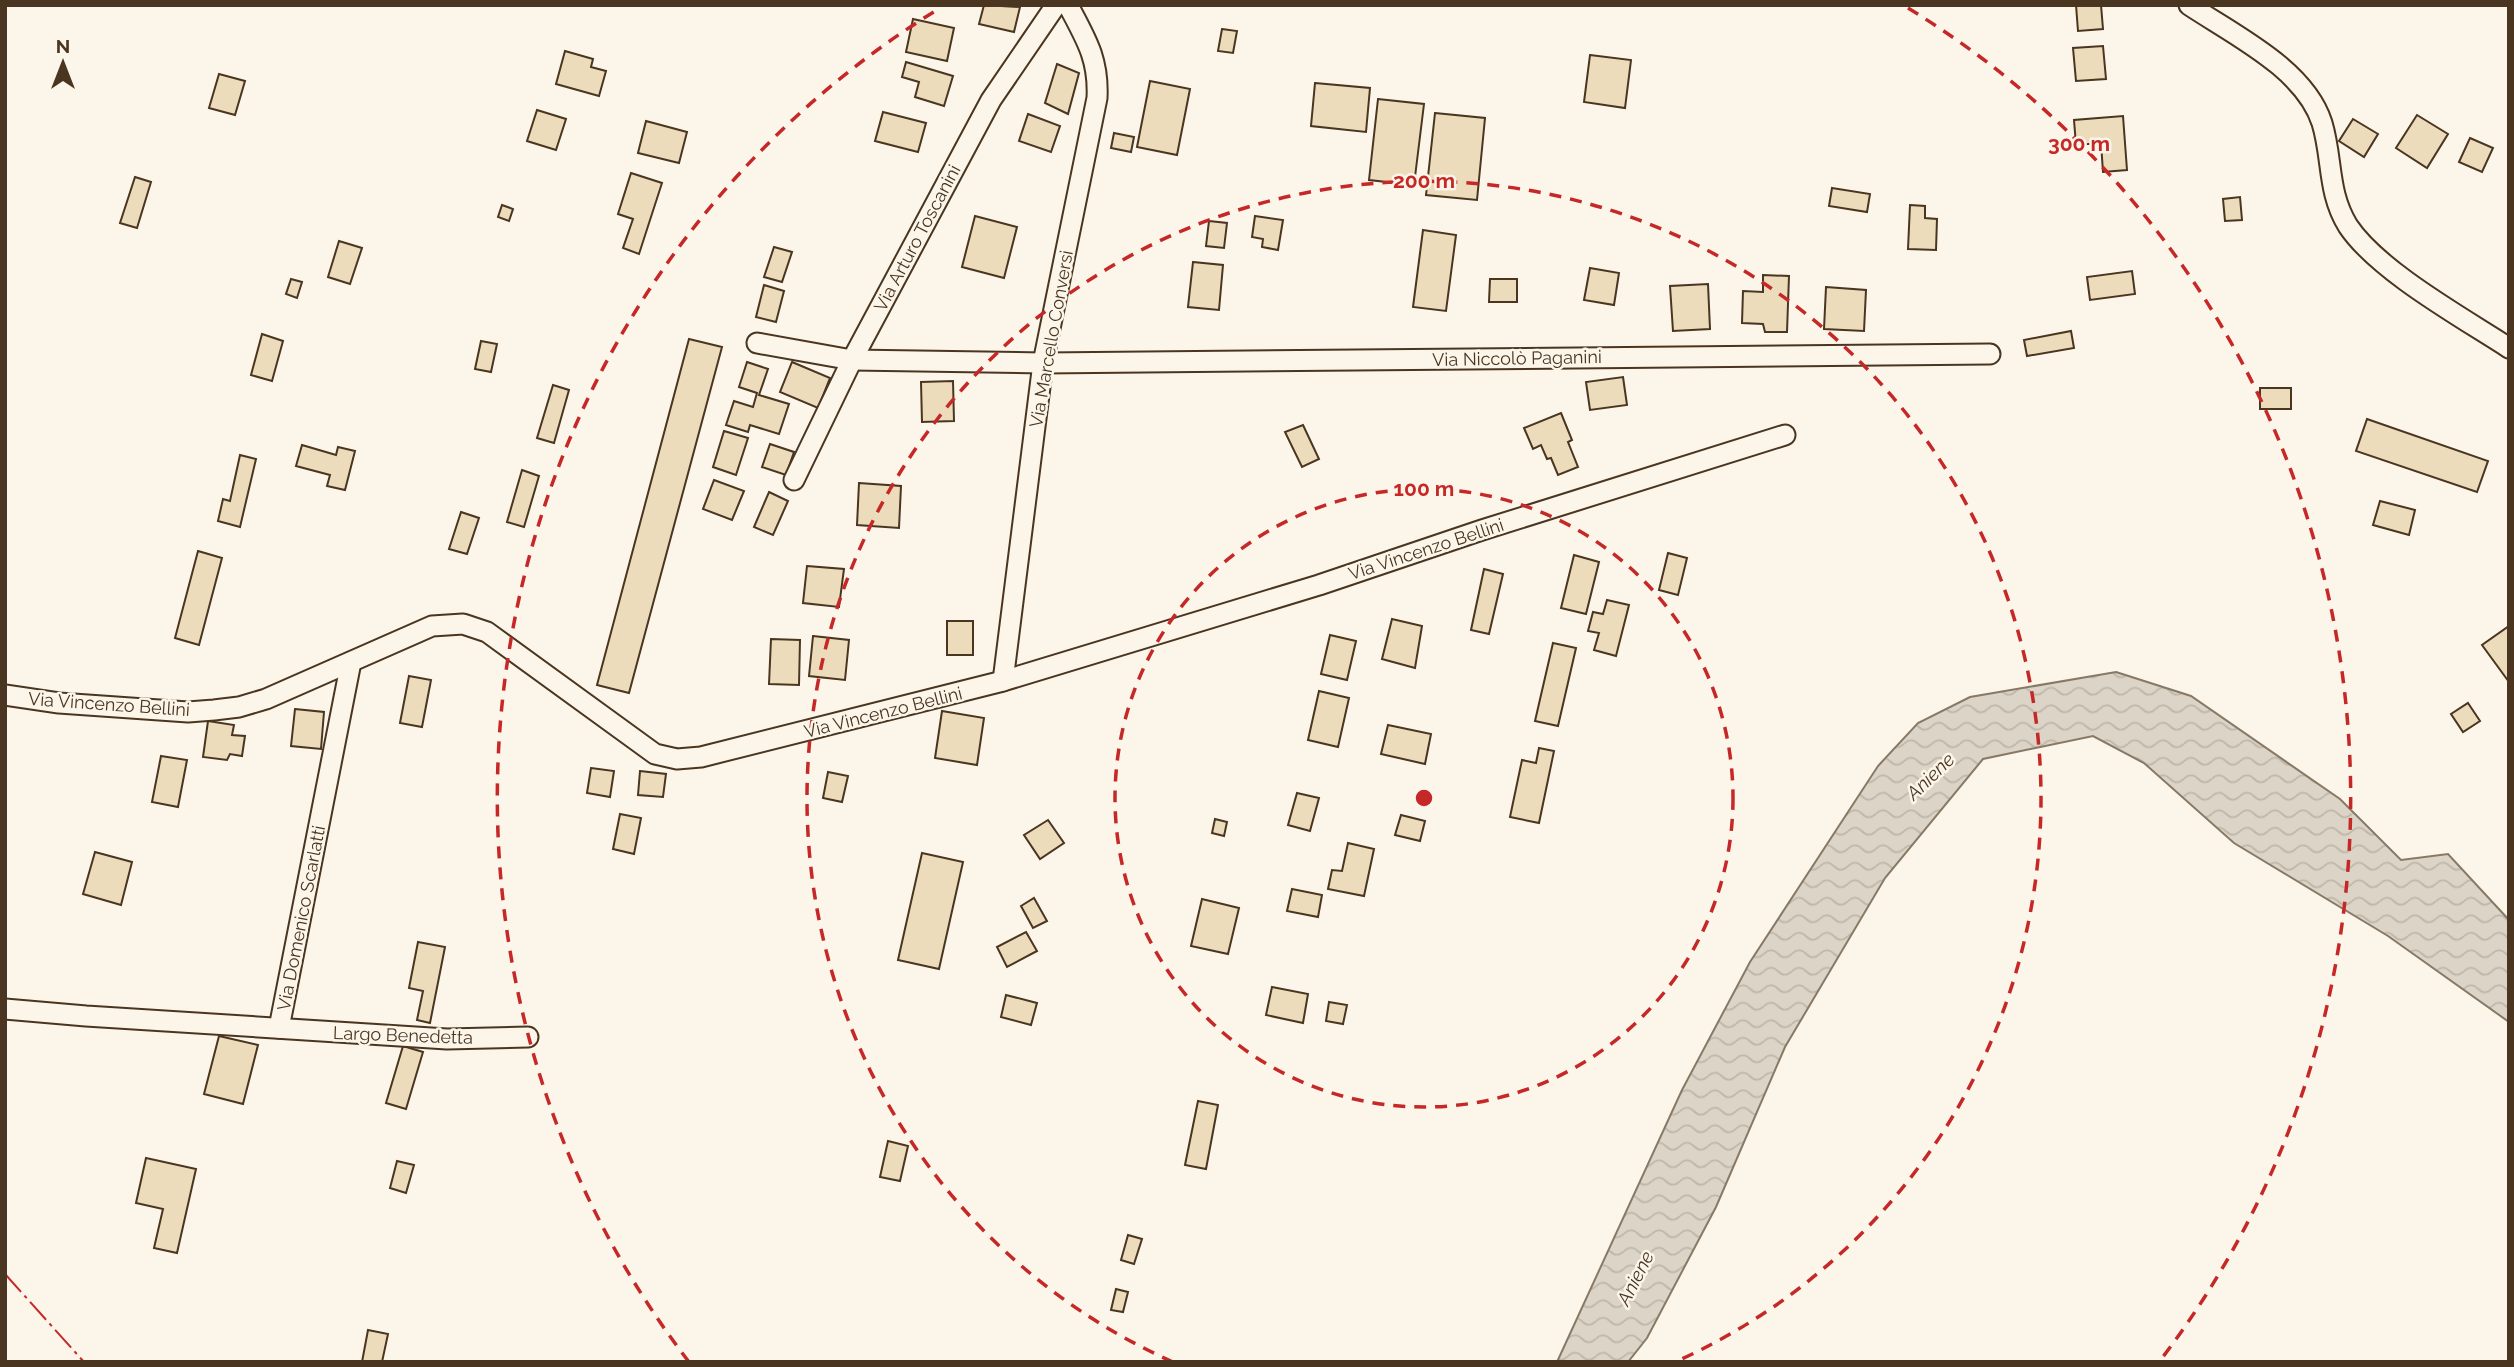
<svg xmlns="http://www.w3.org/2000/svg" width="2514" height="1367" font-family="Raleway,sans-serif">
  <defs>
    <pattern id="water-waves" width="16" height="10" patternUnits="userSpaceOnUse" patternTransform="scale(1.75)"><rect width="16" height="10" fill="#dcd4c6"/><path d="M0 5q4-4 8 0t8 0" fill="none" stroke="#beb7aa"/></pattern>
  </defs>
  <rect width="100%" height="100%" fill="#fbf6e9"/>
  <!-- water -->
  <path fill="url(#water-waves)" stroke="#887966" stroke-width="2" d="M2116 672 2191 696 2340 799 2401 860 2448 854 2509 920V1022L2388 936 2234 843 2144 763 2093 736 1983 759 1885 878 1785 1047 1716 1207 1647 1338 1628 1362H1557L1682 1090 1750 962 1878 766 1918 723 1970 697Z"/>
  <!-- building -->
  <g fill="#ecdcbc" stroke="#4a3520" stroke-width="2">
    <path d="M984 5 1020 7 1014 32 979 24Z"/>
    <path d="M2076 5H2101L2103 29 2078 31Z"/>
    <path d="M913 19 954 28 947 61 906 52Z"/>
    <path d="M1222 29 1237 31 1233 53 1218 51Z"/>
    <path d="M2103 46 2106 79 2076 81 2073 48Z"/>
    <path d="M565 51 593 59 591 67 606 71 599 96 556 84Z"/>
    <path d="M1590 55 1631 60 1625 108 1584 102Z"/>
    <path d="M906 62 953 76 944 106 915 97 919 82 902 77Z"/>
    <path d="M1057 64 1079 73 1068 114 1045 103Z"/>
    <path d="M219 74 245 81 235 115 209 108Z"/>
    <path d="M1150 81 1190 89 1177 155 1137 147Z"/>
    <path d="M1315 83 1370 88 1366 132 1311 126Z"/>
    <path d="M1378 99 1424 104 1414 185 1369 180Z"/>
    <path d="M537 110 566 119 556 150 527 141Z"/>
    <path d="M883 112 926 123 918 152 875 141Z"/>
    <path d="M1435 113 1485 118 1477 200 1426 195Z"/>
    <path d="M1028 114 1060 126 1051 152 1019 141Z"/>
    <path d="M2417 115 2448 134 2427 168 2396 148Z"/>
    <path d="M2123 116 2127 170 2103 172 2101 143 2076 145 2074 120Z"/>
    <path d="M2353 119 2378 134 2364 157 2339 141Z"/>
    <path d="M646 121 687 132 679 163 638 153Z"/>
    <path d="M1114 133 1134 137 1131 152 1111 148Z"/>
    <path d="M2470 138 2493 148 2482 172 2459 162Z"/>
    <path d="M631 173 662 183 639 254 623 248 633 219 618 214Z"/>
    <path d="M135 177 151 182 137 228 120 223Z"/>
    <path d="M1832 188 1870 194 1867 212 1829 206Z"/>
    <path d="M2240 197 2242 220 2225 221 2223 199Z"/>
    <path d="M502 205 513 209 509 221 498 217Z"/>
    <path d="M1910 205 1925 206V218L1937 219 1936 250 1908 249Z"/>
    <path d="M975 216 1017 227 1004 278 962 267Z"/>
    <path d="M1255 216 1283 220 1278 250 1262 247 1263 239 1252 237Z"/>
    <path d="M1209 221 1227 223 1224 248 1206 246Z"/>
    <path d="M1423 230 1456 235 1446 311 1413 307Z"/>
    <path d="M339 241 362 248 350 284 328 277Z"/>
    <path d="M774 247 792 252 782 282 764 277Z"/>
    <path d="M1193 262 1223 265 1219 310 1188 307Z"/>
    <path d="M1590 268 1619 273 1614 305 1584 300Z"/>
    <path d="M2132 271 2135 294 2090 300 2087 277Z"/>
    <path d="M1763 275 1789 276 1787 332H1765L1763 324 1742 323 1743 291 1763 292Z"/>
    <path d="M291 279 302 282 297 298 286 294Z"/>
    <path d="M1490 279H1517V302H1489Z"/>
    <path d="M1708 284 1710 329 1673 331 1670 286Z"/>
    <path d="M764 285 784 291 776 322 756 317Z"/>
    <path d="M1826 287 1866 290 1864 331 1824 329Z"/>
    <path d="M2071 331 2074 348 2027 356 2024 340Z"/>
    <path d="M262 334 283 341 272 381 251 375Z"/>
    <path d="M689 339 722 347 629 693 597 685Z"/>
    <path d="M481 341 497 344 491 372 475 369Z"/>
    <path d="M747 362 768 369 759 395 789 404 779 434 750 425 748 432 726 425 734 401 753 407 757 393 739 387Z"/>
    <path d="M792 362 830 378 818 408 780 392Z"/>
    <path d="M1623 377 1627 405 1590 410 1586 382Z"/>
    <path d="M953 381 954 421 922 422 921 382Z"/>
    <path d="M553 385 569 390 554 443 537 438Z"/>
    <rect x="2260" y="388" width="31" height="21"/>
    <path d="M1561 413 1572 440 1568 442 1578 467 1558 475 1551 458 1547 459 1541 445 1533 449 1524 428Z"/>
    <path d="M2367 419 2488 461 2477 492 2356 451Z"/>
    <path d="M1303 425 1319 459 1302 467 1285 432Z"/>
    <path d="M724 431 748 438 736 475 713 467Z"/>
    <path d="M770 444 794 452 786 475 762 467Z"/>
    <path d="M302 445 336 455 338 447 355 451 345 490 327 486 330 475 296 466Z"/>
    <path d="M240 455 256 459 240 527 218 521 223 499 230 501Z"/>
    <path d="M522 470 539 476 524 527 507 522Z"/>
    <path d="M714 480 744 491 732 520 703 509Z"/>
    <path d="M859 483 901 486 899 528 857 525Z"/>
    <path d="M769 492 788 501 773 535 754 527Z"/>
    <path d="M2380 501 2415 510 2409 535 2373 525Z"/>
    <path d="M461 512 479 518 467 554 449 549Z"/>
    <path d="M198 551 222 558 199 645 175 638Z"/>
    <path d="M1668 553 1687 558 1678 595 1659 590Z"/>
    <path d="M1574 555 1599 562 1586 614 1561 608Z"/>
    <path d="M807 566 844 569 839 607 803 603Z"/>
    <path d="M1484 569 1503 574 1489 634 1471 630Z"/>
    <path d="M1607 600 1629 605 1616 656 1594 650 1599 633 1588 631 1593 612 1603 614Z"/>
    <path d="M1392 619 1422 626 1415 668 1382 659Z"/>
    <rect x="947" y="621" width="26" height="34"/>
    <path d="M2509 626V682L2482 645Z"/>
    <path d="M1330 635 1356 641 1347 680 1321 674Z"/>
    <path d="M813 636 849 640 845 680 809 676Z"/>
    <path d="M771 639 800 640 799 685 769 684Z"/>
    <path d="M1553 643 1576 648 1558 726 1535 721Z"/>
    <path d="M409 676 431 680 422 727 400 723Z"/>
    <path d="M1319 691 1349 698 1338 747 1308 740Z"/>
    <path d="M2468 703 2480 721 2463 732 2451 714Z"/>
    <path d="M295 709 324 712 321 749 291 746Z"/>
    <path d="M942 711 984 718 977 765 935 758Z"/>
    <path d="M208 721 234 725 232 735 245 736 242 756 230 754 227 760 203 757Z"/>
    <path d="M1388 725 1431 734 1425 764 1381 754Z"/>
    <path d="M1539 748 1554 751 1539 823 1510 817 1522 760 1536 763Z"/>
    <path d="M161 756 187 760 178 807 152 802Z"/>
    <path d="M591 768 614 771 610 797 587 793Z"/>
    <path d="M640 771 666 774 663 797 638 795Z"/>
    <path d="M828 772 848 776 842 802 823 798Z"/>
    <path d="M1297 793 1319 798 1310 831 1288 825Z"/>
    <path d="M620 814 641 818 634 854 613 849Z"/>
    <path d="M1401 815 1425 821 1420 841 1395 835Z"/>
    <path d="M1215 819 1227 822 1224 836 1212 833Z"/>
    <path d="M1048 820 1064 843 1040 859 1024 835Z"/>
    <path d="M1348 843 1374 849 1364 896 1328 889 1332 870 1342 871Z"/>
    <path d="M95 852 132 862 121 905 83 894Z"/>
    <path d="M922 853 963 862 939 969 898 960Z"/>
    <path d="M1292 889 1322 895 1318 917 1287 911Z"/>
    <path d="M1034 898 1047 921 1033 928 1021 906Z"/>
    <path d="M1202 899 1239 908 1228 954 1191 946Z"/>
    <path d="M1026 932 1037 951 1007 967 997 947Z"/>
    <path d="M418 942 445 947 430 1023 417 1020 423 991 409 988Z"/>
    <path d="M1272 987 1308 994 1303 1023 1266 1015Z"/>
    <path d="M1006 995 1037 1003 1031 1025 1001 1017Z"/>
    <path d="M1329 1002 1347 1005 1343 1024 1326 1021Z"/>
    <path d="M219 1036 258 1045 243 1104 204 1094Z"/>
    <path d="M403 1046 423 1052 406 1109 386 1103Z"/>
    <path d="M1198 1101 1218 1105 1206 1169 1185 1165Z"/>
    <path d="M888 1141 908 1146 900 1181 880 1177Z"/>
    <path d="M146 1158 196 1169 177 1253 154 1248 163 1209 136 1203Z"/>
    <path d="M397 1161 414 1165 406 1193 390 1188Z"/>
    <path d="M1128 1235 1142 1239 1134 1264 1121 1260Z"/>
    <path d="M1116 1289 1128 1292 1123 1312 1111 1310Z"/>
    <path d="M368 1330 388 1334 382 1362H362Z"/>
  </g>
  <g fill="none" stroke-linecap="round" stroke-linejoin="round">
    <!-- minor casing -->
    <g stroke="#4a3520" stroke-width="23">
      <g id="minor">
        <path d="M2189 5C2234 35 2305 69 2322 123 2333 159 2327 192 2348 226 2378 271 2463 318 2509 348"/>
        <path d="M757 343 852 360 1043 363 1990 354"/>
        <path d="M794 480 852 360 991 100 1056 5"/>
        <path d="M1003 681 1043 363 1097 98C1099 59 1086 39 1068 5"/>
        <path d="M5 695 59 703 188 712 214 710 239 707 266 699 432 626 463 624 487 632 655 754 677 759 701 757 1003 681 1319 585 1482 530 1785 435"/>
        <path d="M5 1009 86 1016 447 1039 528 1037"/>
        <path d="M279 1028 351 662"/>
      </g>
    </g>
    <!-- minor -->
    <use href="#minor" stroke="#fbf6e9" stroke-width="19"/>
    <!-- power -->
    <path stroke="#c62828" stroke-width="2" stroke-dasharray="24 5 3.5 5" stroke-linecap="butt" d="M5 1274 84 1362"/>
  </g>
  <!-- distance rings -->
  <g fill="none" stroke="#c62828" stroke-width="3.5" stroke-dasharray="12 9">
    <circle cx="1424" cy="798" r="309"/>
    <path d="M1173 1362A617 617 0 1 1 1675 1362"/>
    <path d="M689 1362A926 926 0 0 1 940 8M1908 8A926 926 0 0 1 2159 1362"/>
  </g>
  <g text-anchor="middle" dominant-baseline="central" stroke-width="5" stroke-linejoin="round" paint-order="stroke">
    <!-- street labels -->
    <g font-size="18" fill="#4a3520" stroke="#fbf6e9">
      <text transform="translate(917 238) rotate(-62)">Via Arturo Toscanini</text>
      <text transform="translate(1051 339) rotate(-80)">Via Marcello Conversi</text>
      <text transform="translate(1517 358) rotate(-1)">Via Niccolò Paganini</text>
      <text transform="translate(1426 549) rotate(-18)">Via Vincenzo Bellini</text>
      <text transform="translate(109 704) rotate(4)">Via Vincenzo Bellini</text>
      <text transform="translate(883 712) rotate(-14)">Via Vincenzo Bellini</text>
      <text transform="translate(301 918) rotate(-79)">Via Domenico Scarlatti</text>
      <text transform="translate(403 1035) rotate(2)">Largo Benedetta</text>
    </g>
    <!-- water labels -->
    <g font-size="19" font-style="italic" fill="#4a3520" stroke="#fbf6e9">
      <text transform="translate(1930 776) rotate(-44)">Aniene</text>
      <text transform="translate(1635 1278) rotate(-63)">Aniene</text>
    </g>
  </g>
  <circle cx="1424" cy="798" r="10" fill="#c62828" stroke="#fbf6e9" stroke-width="3.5"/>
  <g font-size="21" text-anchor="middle" font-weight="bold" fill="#c62828" stroke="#fbf6e9" stroke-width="5" stroke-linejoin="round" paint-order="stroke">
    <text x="2079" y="151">300 m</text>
    <text x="1424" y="188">200 m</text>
    <text x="1424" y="496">100 m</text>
  </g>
  <!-- border -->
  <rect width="2514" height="1367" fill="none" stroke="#4a3520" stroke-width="14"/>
  <!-- north arrow -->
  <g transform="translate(63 63)" stroke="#fbf6e9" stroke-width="5" paint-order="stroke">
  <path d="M0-5L12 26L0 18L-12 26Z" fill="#4a3520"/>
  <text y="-10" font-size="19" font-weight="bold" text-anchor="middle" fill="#4a3520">N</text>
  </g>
</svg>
